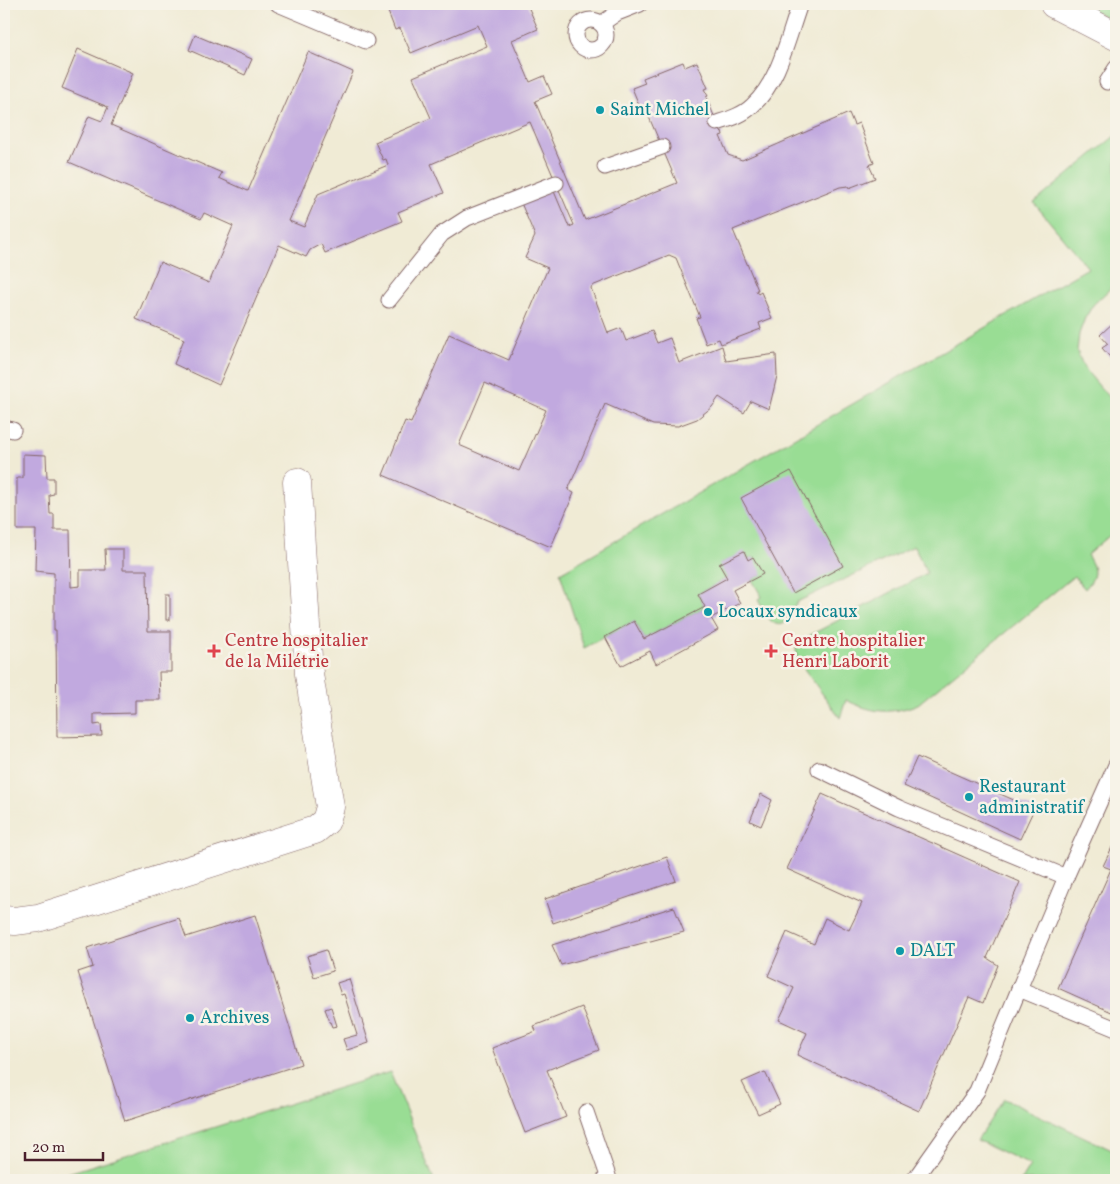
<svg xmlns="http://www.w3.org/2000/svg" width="1120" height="1184" font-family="Vollkorn,serif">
  <rect width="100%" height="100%" fill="#f7f3e8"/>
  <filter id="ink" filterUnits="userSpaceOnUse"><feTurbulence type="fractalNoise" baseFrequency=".02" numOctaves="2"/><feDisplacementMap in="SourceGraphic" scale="10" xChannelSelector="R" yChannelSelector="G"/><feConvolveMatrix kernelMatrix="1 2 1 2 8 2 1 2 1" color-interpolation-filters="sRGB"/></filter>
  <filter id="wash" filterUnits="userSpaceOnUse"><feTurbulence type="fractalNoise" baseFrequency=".0096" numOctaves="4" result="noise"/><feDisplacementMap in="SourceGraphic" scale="20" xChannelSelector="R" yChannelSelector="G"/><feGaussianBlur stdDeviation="1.12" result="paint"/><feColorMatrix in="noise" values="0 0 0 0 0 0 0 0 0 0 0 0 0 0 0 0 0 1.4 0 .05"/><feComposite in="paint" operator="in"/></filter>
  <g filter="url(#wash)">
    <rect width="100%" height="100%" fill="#f0ebd5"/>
    <!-- green -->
    <g fill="#99dd94" stroke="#727e60">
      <path d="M1080 4H1116V22Z"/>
      <path d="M1116 135V283L1093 305 1085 318 1079 334 1077 351 1084 368 1116 406V530L1087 555C1097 570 1096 577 1085 589L1074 576 918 704C891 715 872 713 846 700L840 718 797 659 796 647 803 639 927 573 914 546 797 602 783 624C770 628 764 610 758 600L762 597 752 580 762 574 753 557 748 560 744 552 720 564 727 578 698 594 705 607 644 639 634 621 584 648 560 573 1088 268 1034 203Z"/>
      <path d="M390 1072 434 1180H45L91 1166Z"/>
      <path d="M1004 1099 1116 1152V1180H1021L1030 1165 977 1140Z"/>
    </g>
    <g id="blocks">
      <!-- building -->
      <g fill="#c1a9df" fill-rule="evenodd">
        <path d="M400 4H527L538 29 512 40 530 82 544 76 552 94 535 101 585 220 677 183 646 110 642 112 632 88 645 83 643 78 683 62 685 67 697 62 708 88 704 89 708 96 706 97 721 132 722 131 723 135 720 136 728 155 742 160 849 113 854 125 859 123 874 163 869 165 875 178 849 188 848 186 840 187 733 230 758 290H756L758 294 761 292 772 318 759 323 761 329 721 344 719 339 706 344 696 318 700 317 676 258 669 255 592 286 591 288 608 333 621 328 626 341 652 331 657 343 670 338 679 363 722 346 726 361 776 354 777 376 769 409 751 401 744 413 719 397 712 407 697 419 678 426 653 425 605 404 568 490 574 493 551 547 383 475 405 421 411 423 449 334 509 360 548 268 525 258 535 236 521 203 553 189 569 227 574 225 530 122 431 164 444 193 398 212 402 221 325 253 321 244 310 250 306 257 279 245 219 385 174 364 184 339 136 319 160 262 209 283 233 226 204 213 201 219 69 162 89 116 102 121 108 107 62 88 78 49 133 73 111 125 222 173 219 178 248 191 308 52 353 72 289 221 304 227 318 194 388 165 386 159 383 160 375 142 431 118 413 77 487 46 478 25 411 53 400 28 395 30 387 9ZM485 383 546 410 519 471 459 445Z"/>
        <path d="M195 35 252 59 245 75 189 50Z"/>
        <path d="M1116 320V364L1102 348 1108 344 1100 335Z"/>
        <path d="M23 454 46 455 47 478H54V494L49 495 50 514H54V530H70L71 587 80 586V570H106L105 549H123V570H147L148 631H171V672H159L160 700H135V713L94 714V725L101 724 102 736 57 737 56 630H54V573L35 571 36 530H17V478H23Z"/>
        <path d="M791 471 843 566 793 593 741 498Z"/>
        <path d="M744 551 748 560 753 557 763 574 733 590 740 603 711 618 718 630 656 664 650 651 621 666 605 637 634 621 644 639 705 607 698 594 727 578 719 564Z"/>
        <rect x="166" y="594" width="4" height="26"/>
        <path d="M917 757 1034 809 1020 839 904 786Z"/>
        <path d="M761 794 772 800 761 826 750 821Z"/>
        <path d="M822 794 1020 882 987 958 998 965 983 1003 969 997 919 1111 797 1055 807 1033 779 1020 794 988 768 976 787 932 814 944 825 918 849 930 862 903 787 869Z"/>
        <path d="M1116 839V1014L1058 988 1111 869 1103 866Z"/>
        <path d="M667 857 676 881 553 923 545 899Z"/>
        <path d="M674 907 684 932 561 965 552 945Z"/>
        <path d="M255 915 301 1064 125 1121 78 972 93 967 87 948 179 918 186 937Z"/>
        <path d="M326 950 333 971 314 977 307 956Z"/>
        <path d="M349 979 369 1043 347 1050 343 1039 357 1035 344 994 341 995 337 983Z"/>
        <path d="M331 1007 337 1026 332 1027 325 1009Z"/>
        <path d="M582 1007 599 1050 547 1070 566 1117 525 1133 492 1048 536 1031 534 1026Z"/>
        <path d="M765 1072 780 1104 758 1114 742 1082Z"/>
      </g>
    </g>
  </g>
  <g filter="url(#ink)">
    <use href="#blocks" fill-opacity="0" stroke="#846666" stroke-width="1"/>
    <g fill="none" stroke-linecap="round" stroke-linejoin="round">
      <!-- service casing -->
      <g stroke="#846666" stroke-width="17">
        <g id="service">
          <path d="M278 4 366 41"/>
          <circle cx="591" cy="35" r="15"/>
          <path d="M601 24 617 13 640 4"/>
          <path d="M1107 82 1116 68"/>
          <path d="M717 123C729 119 743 115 752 106 779 82 788 37 800 4"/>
          <path d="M605 167 662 147"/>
          <path d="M389 300 442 234 467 218 556 183"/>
          <path d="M4 428 13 430"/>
          <path d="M819 769 899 808 1066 877"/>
          <path d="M1019 989 1066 877 1116 765"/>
          <path d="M586 1112 608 1176 604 1180"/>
          <path d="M914 1180 977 1091 1019 989 1116 1029"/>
        </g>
      </g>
      <!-- minor casing -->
      <g stroke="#846666" stroke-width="29">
        <g id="minor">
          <path d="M1054 4 1116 36"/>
          <path d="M4 920 15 921 38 918 315 830 326 821 330 807 309 674 297 482"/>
        </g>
      </g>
      <!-- service -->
      <use href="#service" stroke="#fff" stroke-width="15"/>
      <!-- minor -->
      <use href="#minor" stroke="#fff" stroke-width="28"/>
    </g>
  </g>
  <!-- markers -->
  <g fill="#0f9aa8" stroke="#f7f3e8" stroke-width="2">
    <circle cx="600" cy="110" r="5"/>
    <circle cx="708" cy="612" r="5"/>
    <circle cx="969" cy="797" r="5"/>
    <circle cx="900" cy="951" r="5"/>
    <circle cx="190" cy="1018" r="5"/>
  </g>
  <g fill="#e0444e" stroke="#f7f3e8" stroke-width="2">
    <path d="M211.5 643.5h5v5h5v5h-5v5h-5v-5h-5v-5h5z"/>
    <path d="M768.5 643.5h5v5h5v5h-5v5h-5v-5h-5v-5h5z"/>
  </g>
  <g text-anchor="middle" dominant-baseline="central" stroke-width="5" stroke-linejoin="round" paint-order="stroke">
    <!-- culture labels -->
    <g font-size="18" fill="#0d838f" stroke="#f7f3e8" text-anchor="start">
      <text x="610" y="110">Saint Michel</text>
      <text x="718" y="612">Locaux syndicaux</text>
      <text x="979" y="787">Restaurant<tspan x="979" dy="21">administratif</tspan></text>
      <text x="910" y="951">DALT</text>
      <text x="200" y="1018">Archives</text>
    </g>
    <!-- health labels -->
    <g font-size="18" fill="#be3a42" stroke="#f7f3e8" text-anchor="start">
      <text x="225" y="641">Centre hospitalier<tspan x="225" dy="21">de la Milétrie</tspan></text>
      <text x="782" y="641">Centre hospitalier<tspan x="782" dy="21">Henri Laborit</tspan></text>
    </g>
  </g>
  <!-- margin -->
  <rect width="1120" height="1184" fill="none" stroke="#f7f3e8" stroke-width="20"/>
  <!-- scale -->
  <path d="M25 1152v8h78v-8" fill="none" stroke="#4a1f2b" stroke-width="2.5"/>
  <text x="32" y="1152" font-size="15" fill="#4a1f2b" stroke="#f7f3e8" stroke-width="4" paint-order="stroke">20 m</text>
</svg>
